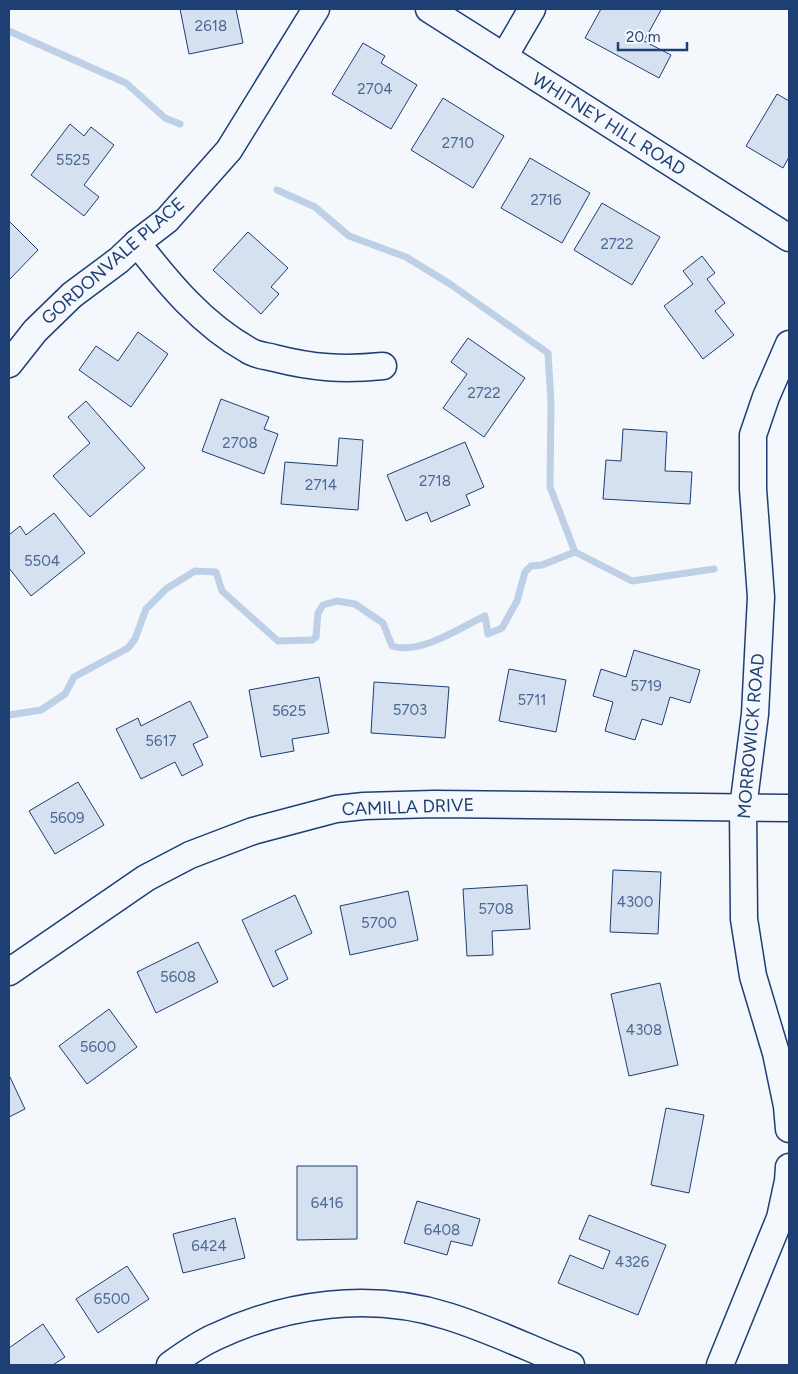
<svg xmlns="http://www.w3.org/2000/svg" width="798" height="1374" font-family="Figtree,sans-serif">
  <rect width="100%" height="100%" fill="#f4f7fb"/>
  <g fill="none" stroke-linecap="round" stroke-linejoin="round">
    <!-- stream -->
    <g stroke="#bed0e5" stroke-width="7">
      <path d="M9 31 126 83 165 118 180 124"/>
      <path d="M277 190 315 207 349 236 406 257 450 284 548 353 551 402 550 487 575 552 632 581 714 569"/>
      <path d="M9 715 41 710 65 694 74 677 128 648 135 639 146 609 166 589 195 571 216 572 222 591 278 641 312 640 316 637 318 613 323 605 337 601 355 604 383 623 392 646C421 655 459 628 485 616L488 634 502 628 517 601 525 572 531 566 542 565 575 552"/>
    </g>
  </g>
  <!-- building -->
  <g fill="#d5e0f0" stroke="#1d3f73">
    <path d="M180 9H236L243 43 189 54Z"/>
    <path d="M601 9H658L661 10 644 41 671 55 659 78 585 38Z"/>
    <path d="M363 43 385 56 381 63 417 85 391 129 332 94Z"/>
    <path d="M777 94 789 101V157L783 168 746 146Z"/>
    <path d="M443 98 504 136 473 188 411 150Z"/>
    <path d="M70 124 84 136 91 127 114 145 84 185 99 197 84 216 31 175Z"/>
    <path d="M530 158 590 193 562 243 501 208Z"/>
    <path d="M602 203 660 237 632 285 574 250Z"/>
    <path d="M9 221 38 250 9 280Z"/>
    <path d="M248 232 288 268 271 287 279 294 261 314 213 270Z"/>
    <path d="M702 256 715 273 707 279 725 303 715 311 734 335 703 359 664 306 693 284 683 271Z"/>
    <path d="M138 332 168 354 131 407 79 370 96 346 118 361Z"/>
    <path d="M468 338 525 378 484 437 443 408 467 374 451 362Z"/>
    <path d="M221 399 269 417 264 429 278 434 264 474 202 451Z"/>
    <path d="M86 401 145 468 90 517 53 476 90 443 68 417Z"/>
    <path d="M623 429 667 432 665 471 692 472 690 504 603 499 606 460 621 461Z"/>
    <path d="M339 438 363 440 358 510 281 504 285 462 337 466Z"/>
    <path d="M465 442 484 487 466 495 470 505 431 522 427 512 406 521 387 475Z"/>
    <path d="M54 513 85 553 31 596 9 568V535L20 526 26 535Z"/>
    <path d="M634 650 700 670 690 703 670 697 662 725 642 719 635 740 605 731 613 702 593 696 601 669 626 677Z"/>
    <path d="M509 669 566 680 556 732 499 721Z"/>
    <path d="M319 677 329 733 292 739 294 751 261 757 249 690Z"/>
    <path d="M374 682 449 687 445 738 371 733Z"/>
    <path d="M190 701 208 737 193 744 203 765 182 776 175 762 141 779 116 729 138 718 141 726Z"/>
    <path d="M78 782 104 825 55 854 29 811Z"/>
    <path d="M613 870 661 872 658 934 610 932Z"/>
    <path d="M527 885 530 929 492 931 493 955 467 956 463 889Z"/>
    <path d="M408 891 418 940 350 955 340 906Z"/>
    <path d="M295 895 312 933 275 951 288 979 273 987 242 920Z"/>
    <path d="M198 942 218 982 156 1013 137 972Z"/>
    <path d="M660 983 678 1065 629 1076 611 994Z"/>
    <path d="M109 1009 137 1047 87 1084 59 1046Z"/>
    <path d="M9 1075 25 1109 9 1117Z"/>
    <path d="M666 1108 704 1115 689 1193 651 1185Z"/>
    <path d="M297 1166H357V1239L297 1240Z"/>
    <path d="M417 1201 480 1219 472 1246 451 1241 447 1255 404 1243Z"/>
    <path d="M589 1215 666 1245 638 1315 558 1283 570 1255 603 1269 610 1251 579 1239Z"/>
    <path d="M235 1218 245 1258 183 1273 173 1234Z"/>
    <path d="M127 1266 149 1299 98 1333 76 1299Z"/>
    <path d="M43 1324 65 1357 53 1365H9V1348Z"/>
  </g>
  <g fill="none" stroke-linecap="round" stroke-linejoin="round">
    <!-- minor casing -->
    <g stroke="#1d3f73" stroke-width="29">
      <g id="minor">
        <path d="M429 9 789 238"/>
        <path d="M504 57 532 9"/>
        <path d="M137 243C169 284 202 324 248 350 255 355 266 356 274 358 313 368 343 370 383 366"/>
        <path d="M789 344 766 397 753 435V489L761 597 755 714 743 808 744 919 753 976 776 1053 787 1106 789 1129"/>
        <path d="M9 364 35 331 72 295 119 260 137 243 167 220 229 150 316 9"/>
        <path d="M9 972 146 878 190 855 253 831 336 809 364 806 434 804 789 808"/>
        <path d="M170 1365C184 1355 199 1344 215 1337 287 1303 370 1292 447 1316 490 1329 530 1349 571 1365"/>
        <path d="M720 1365 780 1218 788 1181 789 1167"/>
      </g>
    </g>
    <!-- minor -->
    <use href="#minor" stroke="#f4f7fb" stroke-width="26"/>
  </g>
  <g text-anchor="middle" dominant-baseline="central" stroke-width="4" stroke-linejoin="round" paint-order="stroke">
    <!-- number labels -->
    <g font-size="15" fill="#4b6792">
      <text x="211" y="26">2618</text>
      <text x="375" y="89">2704</text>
      <text x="458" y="143">2710</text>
      <text x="73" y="160">5525</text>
      <text x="546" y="200">2716</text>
      <text x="617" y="244">2722</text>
      <text x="484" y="393">2722</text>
      <text x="240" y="443">2708</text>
      <text x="435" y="481">2718</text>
      <text x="321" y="485">2714</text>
      <text x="42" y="561">5504</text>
      <text x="646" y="686">5719</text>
      <text x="532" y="700">5711</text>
      <text x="410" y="710">5703</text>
      <text x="289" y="711">5625</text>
      <text x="161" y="741">5617</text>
      <text x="67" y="818">5609</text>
      <text x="635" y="902">4300</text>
      <text x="496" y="909">5708</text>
      <text x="379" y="923">5700</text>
      <text x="178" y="977">5608</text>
      <text x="644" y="1030">4308</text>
      <text x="98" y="1047">5600</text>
      <text x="327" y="1203">6416</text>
      <text x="442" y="1230">6408</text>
      <text x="209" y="1246">6424</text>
      <text x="632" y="1262">4326</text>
      <text x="112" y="1299">6500</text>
    </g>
    <!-- street labels -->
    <g font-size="18" fill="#1d3f73" stroke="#f4f7fb">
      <text transform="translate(609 124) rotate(32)">WHITNEY HILL ROAD</text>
      <text transform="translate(113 261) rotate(-41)">GORDONVALE PLACE</text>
      <text transform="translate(751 736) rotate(-85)">MORROWICK ROAD</text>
      <text transform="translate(408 807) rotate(-2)">CAMILLA DRIVE</text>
    </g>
  </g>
  <!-- border -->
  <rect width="798" height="1374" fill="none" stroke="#1d3f73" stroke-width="20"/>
  <!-- scale -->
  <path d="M618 42v8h69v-8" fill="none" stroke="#1d3f73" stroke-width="2.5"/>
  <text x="626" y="42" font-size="15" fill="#1d3f73" stroke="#f4f7fb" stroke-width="4" paint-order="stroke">20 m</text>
</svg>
